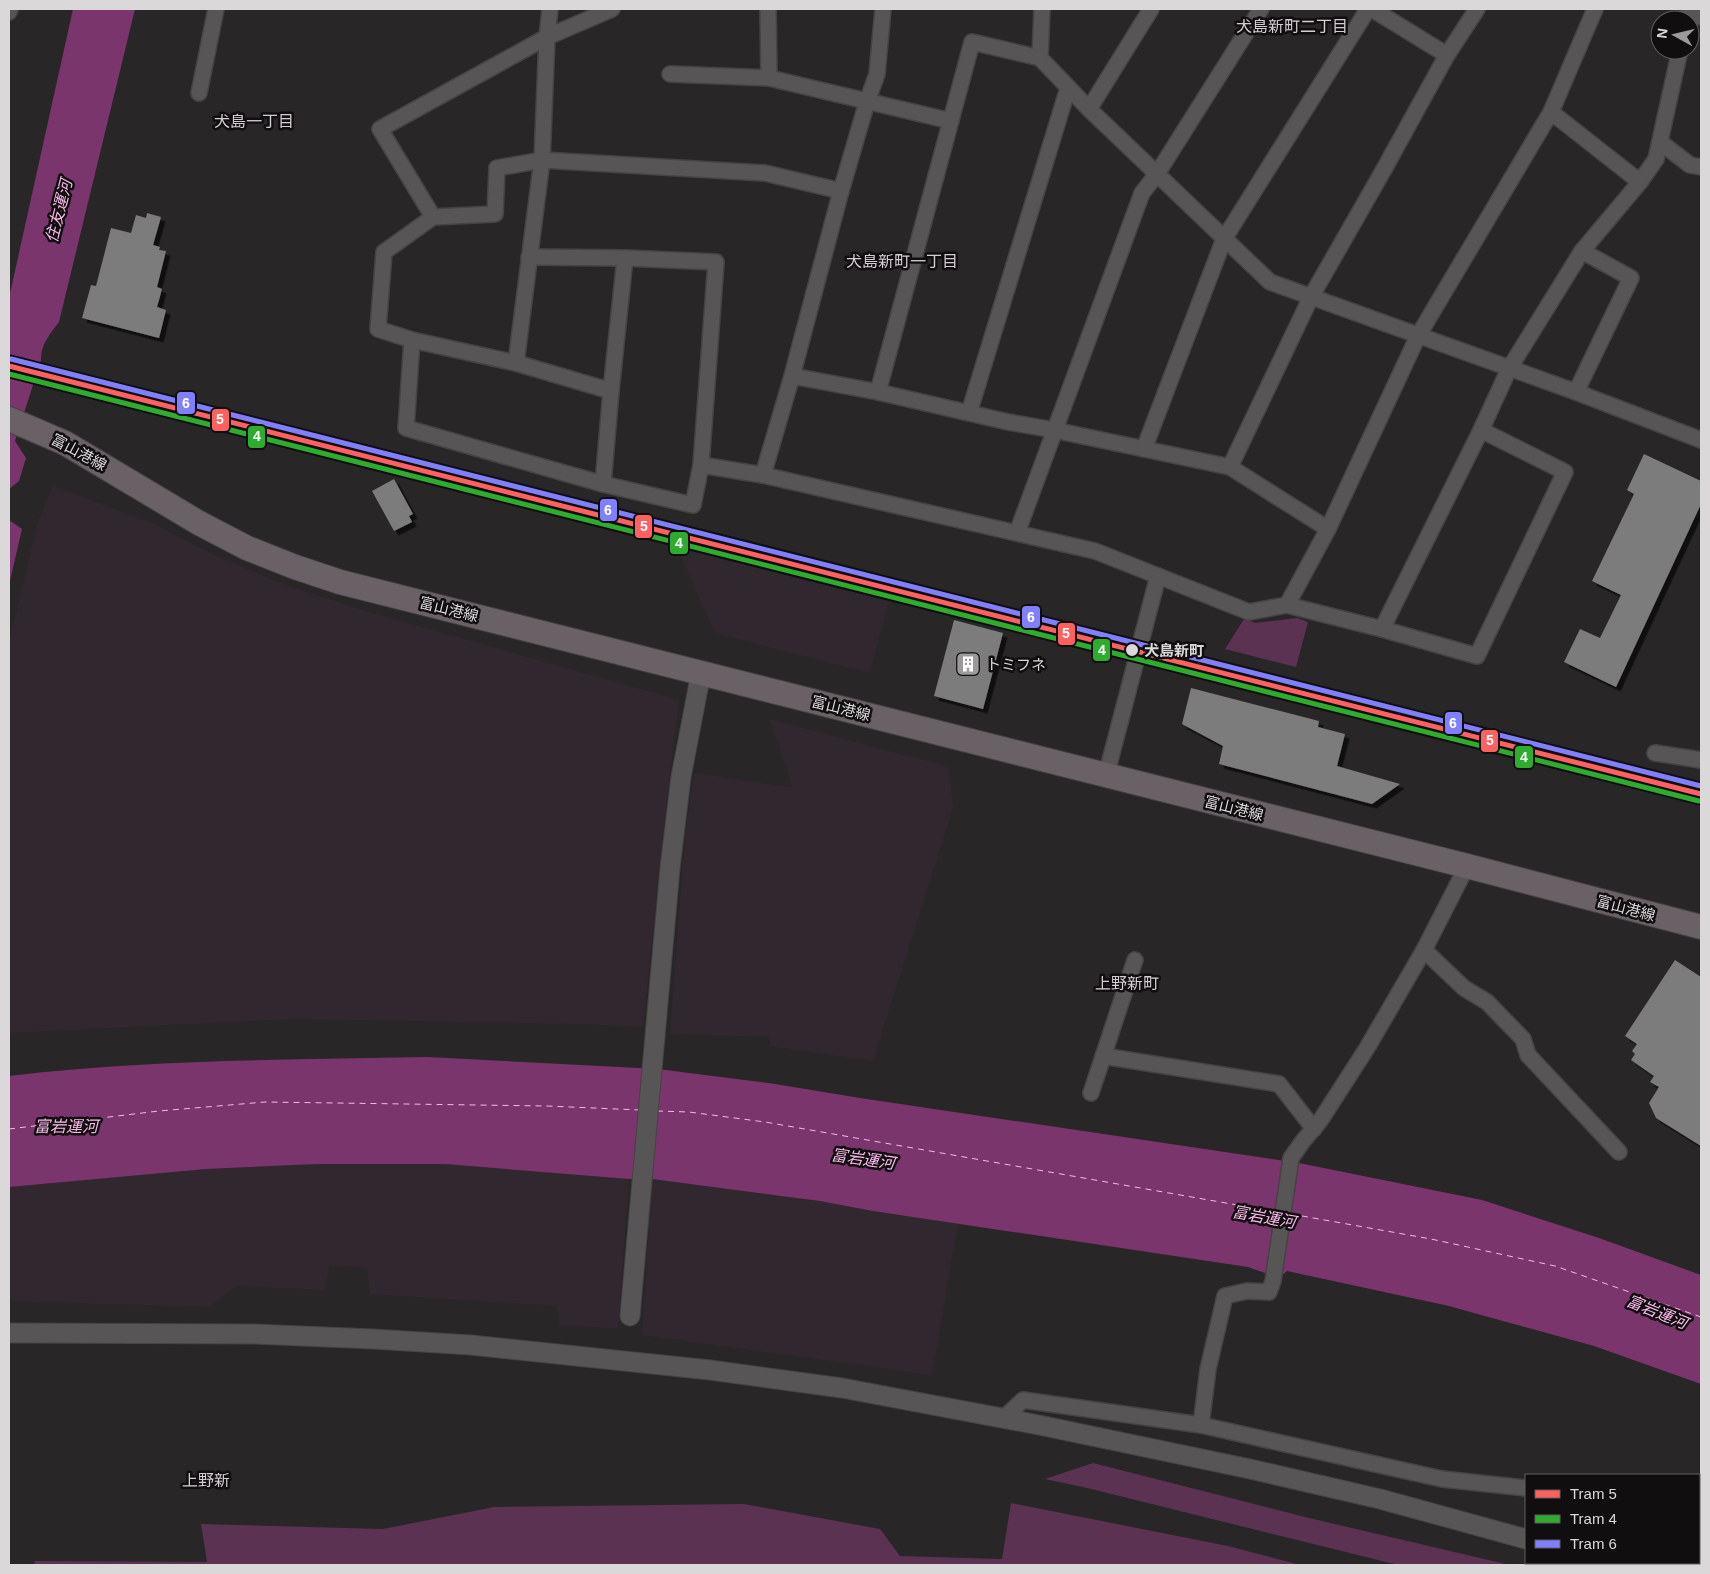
<svg xmlns="http://www.w3.org/2000/svg" width="1710" height="1574" font-family="Arial,'Noto Sans JP',sans-serif">
  <defs>
    <filter id="shadow"><feDropShadow dx="4.5" dy="4.5" stdDeviation="0" flood-color="#0009"/></filter>
  </defs>
  <rect width="100%" height="100%" fill="#282627"/>
  <!-- built -->
  <g fill="#31282f">
    <path d="M53 486 154 524 210 553 282 584 372 613 679 700 664 827 643 1027 577 1024 292 1019 9 1033V642L38 521Z"/>
    <path d="M684 548 890 598 870 673 715 633 679 552Z"/>
    <path d="M770 719 949 767 953 808 873 1061 770 1046V1037L670 1034 685 836 694 773 793 788Z"/>
    <path d="M317 1164H445L629 1179 618 1328 560 1326 557 1306 370 1294 367 1268 329 1265 326 1290 236 1286 210 1307 9 1301V1187L206 1169Z"/>
    <path d="M652 1179 820 1201 873 1211 958 1223 932 1375 642 1335Z"/>
  </g>
  <!-- green -->
  <g fill="#5b3252">
    <path d="M1297 618 1308 622 1296 667 1225 649 1244 619 1256 623Z"/>
    <path d="M1093 1463 1305 1517 1510 1565H1398L1083 1487 1045 1479Z"/>
    <path d="M1011 1503 1228 1546 1300 1565H34L35 1561 207 1562 201 1524 383 1529 494 1507 744 1504 880 1529 900 1556 1002 1559Z"/>
  </g>
  <!-- water -->
  <g fill="#7b356d">
    <path d="M73 9H135L59 322C51 333 40 345 41 360L15 441 26 458 19 481 9 489V298Z"/>
    <path d="M9 520 22 529 9 585Z"/>
    <path d="M427 1057 658 1069 775 1084 860 1098 1299 1163 1482 1200 1599 1238 1701 1275V1384L1594 1346 1481 1315 1449 1306 1287 1271 1279 1278 1248 1267 873 1211 820 1201 652 1179H629L445 1164H317L206 1169 9 1187V1076C147 1059 288 1060 427 1057Z"/>
  </g>
  <g fill="none" stroke-linecap="round" stroke-linejoin="round">
    <!-- ferry -->
    <g stroke="#f9b9e9" stroke-width="1" stroke-dasharray="6 5" stroke-linecap="butt">
      <path d="M657 1111 689 1112 765 1122 1277 1212"/>
      <path d="M9 1129 159 1111 265 1102 547 1106 640 1110"/>
      <path d="M1291 1214 1431 1239 1555 1266 1701 1317"/>
    </g>
  </g>
  <!-- building -->
  <g fill="#7d7b7c" filter="url(#shadow)">
    <path d="M147 213 161 217 153 245 160 247 159 250 166 251 157 287 162 289 157 307 166 310 159 338 82 318 91 285 96 286 111 228 131 233 136 215 146 218Z"/>
    <path d="M1644 454 1701 481V504L1616 687 1564 662 1580 629 1600 638 1621 595 1592 581 1634 494 1627 490Z"/>
    <path d="M394 479 413 514 409 516 412 522 394 531 372 491Z"/>
    <path d="M954 620 1003 633 983 709 934 696Z"/>
    <path d="M1191 688 1319 721 1318 727 1345 734 1337 766 1400 784 1372 804 1219 764 1223 746 1182 724Z"/>
    <path d="M1675 960 1701 977V1146L1656 1118 1649 1103 1659 1087 1650 1082 1654 1076 1631 1060 1635 1054 1632 1051 1637 1044 1625 1036Z"/>
  </g>
  <g fill="none" stroke-linecap="round" stroke-linejoin="round">
    <!-- minor casing -->
    <g stroke="#454344" stroke-width="18">
      <g id="minor">
        <path d="M550 9 547 37 542 160 516 363 611 391 603 484 693 505 701 465 763 475 1095 551 1249 612 1287 605"/>
        <path d="M612 9 547 37 380 129 433 217 495 214 497 168 542 160 765 173 841 191"/>
        <path d="M768 9 769 78"/>
        <path d="M883 9 877 74 867 102 841 191 792 376 878 392 1008 422 1054 430 1230 467 1328 529"/>
        <path d="M1042 9 1040 58 1089 109 1270 282 1576 392 1701 440"/>
        <path d="M1372 9 1447 55"/>
        <path d="M9 12 10 9"/>
        <path d="M1687 15 1701 17"/>
        <path d="M670 74 769 78 951 121"/>
        <path d="M199 93 216 9"/>
        <path d="M1089 109 1151 9"/>
        <path d="M1660 142 1690 165 1701 167"/>
        <path d="M1640 182 1656 159 1680 50"/>
        <path d="M433 217 384 252 378 329 412 340 516 363"/>
        <path d="M529 257 625 258 716 262 701 465"/>
        <path d="M412 340 406 428 603 484"/>
        <path d="M611 391 625 258"/>
        <path d="M878 392 972 42 1040 58"/>
        <path d="M1576 392 1631 278 1582 251"/>
        <path d="M969 413 1068 88"/>
        <path d="M1481 430 1565 472 1477 656 1382 629 1287 605 1328 529 1418 336 1551 112 1595 9"/>
        <path d="M1144 449 1224 239 1368 9"/>
        <path d="M1230 467 1311 297 1383 171 1447 55 1477 9"/>
        <path d="M763 475 792 376"/>
        <path d="M1017 533 1142 193 1157 174 1261 9"/>
        <path d="M1382 629 1481 430 1509 369 1582 251 1640 182 1551 112"/>
        <path d="M1655 753 1701 760"/>
        <path d="M1106 776 1158 576"/>
        <path d="M1424 950 1464 988 1487 1002 1523 1039 1528 1055 1619 1152"/>
        <path d="M1103 1056 1279 1084 1314 1129"/>
        <path d="M1091 1093 1135 960"/>
        <path d="M1004 1418 1023 1400 1201 1425 1208 1369 1225 1296 1247 1291 1269 1292 1273 1281 1291 1158 1303 1141 1320 1121 1367 1048 1424 950 1467 866"/>
        <path d="M1201 1425 1442 1479 1526 1488"/>
        <path d="M1699 1505H1701"/>
      </g>
    </g>
    <!-- tertiary casing -->
    <g stroke="#454344" stroke-width="21">
      <g id="tertiary">
        <path d="M630 1316 670 868 681 777 701 673"/>
        <path d="M9 1333 254 1334 373 1339 471 1345 710 1370 842 1388 1039 1425 1250 1469 1380 1499 1526 1539"/>
        <path d="M1608 1563 1615 1565"/>
      </g>
    </g>
    <!-- primary casing -->
    <g stroke="#454344" stroke-width="26">
      <path id="primary" d="M9 419 65 443 199 523 247 548 295 567 340 582 1467 866 1701 927"/>
    </g>
    <!-- minor -->
    <use href="#minor" stroke="#575556" stroke-width="15"/>
    <!-- tertiary -->
    <use href="#tertiary" stroke="#575556" stroke-width="19"/>
    <!-- primary -->
    <use href="#primary" stroke="#696166" stroke-width="24"/>
    <!-- tram-1 casing -->
    <g stroke="#110e10" stroke-width="9">
      <path id="tram-1" d="M9 366 1701 794"/>
    </g>
    <!-- tram-2 casing -->
    <g stroke="#110e10" stroke-width="9">
      <path id="tram-2" d="M9 374 1699 801"/>
    </g>
    <!-- tram-3 casing -->
    <g stroke="#110e10" stroke-width="9">
      <path id="tram-3" d="M11 359 1701 786"/>
    </g>
    <!-- tram-1 -->
    <use href="#tram-1" stroke="#ff6060" stroke-width="5"/>
    <!-- tram-2 -->
    <use href="#tram-2" stroke="#2dac2d" stroke-width="5"/>
    <!-- tram-3 -->
    <use href="#tram-3" stroke="#8080ff" stroke-width="5"/>
  </g>
  <!-- icons -->
  <defs>
    <g id="building-square" transform="scale(1.25)"><rect x="-9" y="-9" width="18" height="18" rx="4" fill="#9c9a9b" stroke="#110e10"/><path d="M-4-6H4V6H1V3H-1V6H-4ZM-2.5-4.3h1.7v1.8h-1.7ZM.8-4.3h1.7v1.8H.8ZM-2.5-1h1.7V.8h-1.7ZM.8-1h1.7V.8H.8Z" fill="#fff"/></g>
  </defs>
  <g fill-rule="evenodd">
    <use href="#building-square" x="968" y="664"/>
  </g>
  <!-- markers -->
  <circle fill="#dbd8da" stroke="#110e10" stroke-width="2" cx="1132" cy="650" r="7"/>
  <g text-anchor="middle" dominant-baseline="central" stroke-width="5" stroke-linejoin="round" paint-order="stroke">
    <!-- street labels -->
    <g font-size="15" fill="#dbd8da" stroke="#110e10">
      <text transform="translate(79 452) rotate(28)">富山港線</text>
      <text transform="translate(449 609) rotate(14)">富山港線</text>
      <text transform="translate(841 708) rotate(14)">富山港線</text>
      <text transform="translate(1234 808) rotate(14)">富山港線</text>
      <text transform="translate(1626 908) rotate(15)">富山港線</text>
    </g>
    <!-- stop labels -->
    <g font-size="15" font-weight="bold" fill="#dbd8da" stroke="#110e10" text-anchor="start">
      <text x="1144" y="650">犬島新町</text>
    </g>
    <!-- poi labels -->
    <g font-size="15" fill="#dbd8da" stroke="#110e10" text-anchor="start">
      <text x="986" y="664">トミフネ</text>
    </g>
    <!-- neighbourhood labels -->
    <g font-size="16" fill="#d3cdd1" stroke="#110e10">
      <text x="1292" y="26">犬島新町二丁目</text>
      <text x="254" y="121">犬島一丁目</text>
      <text x="902" y="261">犬島新町一丁目</text>
      <text x="1127" y="983">上野新町</text>
      <text x="206" y="1480">上野新</text>
    </g>
    <!-- water labels -->
    <g font-size="16" font-style="italic" fill="#f9b9e9" stroke="#110e10">
      <text transform="translate(59 211) rotate(-76)">住友運河</text>
      <text x="66" y="1126">富岩運河</text>
      <text transform="translate(863 1159) rotate(8)">富岩運河</text>
      <text transform="translate(1264 1217) rotate(10)">富岩運河</text>
      <text transform="translate(1657 1312) rotate(22)">富岩運河</text>
    </g>
  </g>
  <g stroke="#110e10" stroke-width="2">
    <rect x="176" y="391" width="20" height="24" rx="5" fill="#8080ff"/>
    <rect x="211" y="408" width="19" height="24" rx="5" fill="#ff6060"/>
    <rect x="247" y="425" width="19" height="24" rx="5" fill="#2dac2d"/>
    <rect x="599" y="498" width="19" height="24" rx="5" fill="#8080ff"/>
    <rect x="634" y="514" width="19" height="25" rx="5" fill="#ff6060"/>
    <rect x="669" y="531" width="20" height="24" rx="5" fill="#2dac2d"/>
    <rect x="1021" y="605" width="20" height="24" rx="5" fill="#8080ff"/>
    <rect x="1057" y="622" width="19" height="24" rx="5" fill="#ff6060"/>
    <rect x="1092" y="638" width="19" height="24" rx="5" fill="#2dac2d"/>
    <rect x="1444" y="711" width="19" height="24" rx="5" fill="#8080ff"/>
    <rect x="1480" y="729" width="19" height="24" rx="5" fill="#ff6060"/>
    <rect x="1514" y="745" width="20" height="24" rx="5" fill="#2dac2d"/>
  </g>
  <g font-size="14" text-anchor="middle" font-weight="bold" fill="#fff">
    <text x="186" y="408">6</text>
    <text x="220" y="424">5</text>
    <text x="257" y="441">4</text>
    <text x="608" y="515">6</text>
    <text x="644" y="531">5</text>
    <text x="679" y="548">4</text>
    <text x="1031" y="622">6</text>
    <text x="1066" y="638">5</text>
    <text x="1102" y="655">4</text>
    <text x="1453" y="728">6</text>
    <text x="1490" y="745">5</text>
    <text x="1524" y="762">4</text>
  </g>
  <!-- border -->
  <rect width="1710" height="1574" fill="none" stroke="#dbd8da" stroke-width="20"/>
  <!-- legend -->
  <rect x="1525" y="1474" width="175" height="90" fill="#110e10" stroke="#625f61"/>
  <rect x="1535" y="1490" width="25" height="8" fill="#ff6060" stroke="#625f61"/>
  <text x="1570" y="1499" font-size="15" fill="#dbd8da">Tram 5</text>
  <rect x="1535" y="1515" width="25" height="8" fill="#2dac2d" stroke="#625f61"/>
  <text x="1570" y="1524" font-size="15" fill="#dbd8da">Tram 4</text>
  <rect x="1535" y="1540" width="25" height="8" fill="#8080ff" stroke="#625f61"/>
  <text x="1570" y="1549" font-size="15" fill="#dbd8da">Tram 6</text>
  <!-- north arrow -->
  <g transform="translate(1675 35) rotate(278)"><circle r="24" fill="#110e10" stroke="#625f61"/>
  <path d="M0-4L9 19L0 12L-9 19Z" fill="#9c9a9b"/>
  <text y="-8" font-size="14" font-weight="bold" text-anchor="middle" fill="#dbd8da">N</text>
  </g>
</svg>
